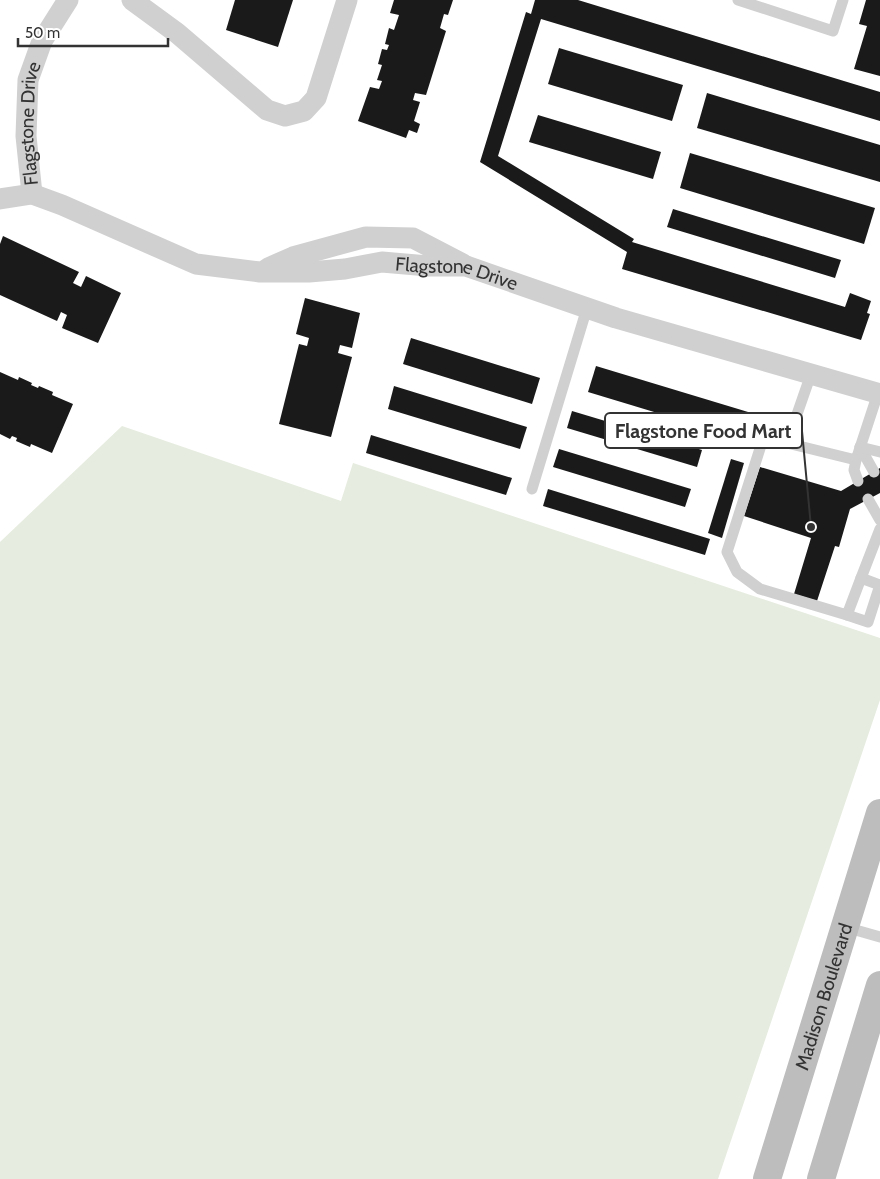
<svg xmlns="http://www.w3.org/2000/svg" width="880" height="1179" font-family="Cabin,sans-serif">
  <rect width="100%" height="100%" fill="#fff"/>
  <!-- green -->
  <path fill="#e6ecdf" d="M122 426 341 501 353 463 880 638V700L718 1179H0V542Z"/>
  <!-- building -->
  <g fill="#1a1a1a">
    <path d="M235 0H293L278 47 226 30Z"/>
    <path d="M394 0H453L448 15 444 14 440 28 446 31 426 95 415 93 413 100 420 102 414 121 420 124 417 133 409 130 406 138 358 121 370 87 379 89 382 81 377 80 382 65 378 64 382 49 387 50 389 45 385 44 389 28 394 30 399 15 390 13Z"/>
    <path d="M535 0H578L880 92V121L541 19 498 156 634 239 632 242 845 307 850 293 871 301 867 313 870 314 861 340 622 269 627 252 480 162 526 12 531 14Z"/>
    <path d="M866 0H880V76L854 69 867 26 859 24Z"/>
    <path d="M559 48 683 85 672 121 548 84Z"/>
    <path d="M707 93 880 145V182L697 128Z"/>
    <path d="M538 115 661 152 653 179 529 142Z"/>
    <path d="M690 153 875 208 864 244 680 188Z"/>
    <path d="M673 209 841 260 835 278 667 227Z"/>
    <path d="M3 236 79 272 73 283 81 287 86 276 121 293 98 343 62 328 67 315 61 312 57 321 0 295V244Z"/>
    <path d="M305 298 360 313 352 348 340 345 338 353 352 357 331 437 279 424 299 344 307 346 309 338 296 334Z"/>
    <path d="M411 338 540 378 532 404 403 364Z"/>
    <path d="M596 366 758 415 750 441 588 392Z"/>
    <path d="M0 372 18 380 19 377 32 383 31 385 38 388 39 386 53 392 52 395 73 404 52 453 31 444 30 447 16 441 17 438 12 436 10 439 0 434Z"/>
    <path d="M394 386 527 427 520 449 388 409Z"/>
    <path d="M572 411 702 450 697 467 567 428Z"/>
    <path d="M371 435 512 478 506 495 366 453Z"/>
    <path d="M559 449 691 489 685 507 553 467Z"/>
    <path d="M731 459 744 463 722 538 708 533Z"/>
    <path d="M760 467 841 491 880 468V493L850 509 839 547 835 546 817 601 794 594 811 538 744 516Z"/>
    <path d="M548 489 710 539 705 555 543 506Z"/>
  </g>
  <g fill="none" stroke-linecap="round" stroke-linejoin="round">
    <!-- lane -->
    <g stroke="#d0d0d0" stroke-width="11">
      <path d="M738 0 833 31 843 0"/>
      <path d="M811 374 787 443 764 436 727 552 737 572 760 589 847 615 861 578 880 585"/>
      <path d="M787 443 856 460 879 390"/>
      <path d="M860 447 874 472"/>
      <path d="M860 447 880 452"/>
      <path d="M856 460 854 470 858 481"/>
      <path d="M532 489 587 308"/>
      <path d="M868 499 880 520"/>
      <path d="M861 578 880 529"/>
      <path d="M847 615 868 622 880 585"/>
      <path d="M845 927 880 937"/>
    </g>
    <!-- street -->
    <g stroke="#d0d0d0" stroke-width="21">
      <path d="M132 0 177 33 267 110 285 116 304 111 316 98 347 0"/>
      <path id="s1" d="M32 194 26 136 28 80 42 41 68 0"/>
      <path id="s2" d="M0 199 32 194 62 205 196 264 260 272H309L345 269 382 262 428 266H466L616 318 880 394"/>
      <path d="M268 268 293 257 366 237 413 238 463 264"/>
    </g>
    <!-- secondary -->
    <g stroke="#bdbdbd" stroke-width="28">
      <path id="s3" d="M767 1179 880 813"/>
      <path d="M821 1179 880 985"/>
    </g>
  </g>
  <g text-anchor="middle" dominant-baseline="central" stroke-width="5" stroke-linejoin="round" paint-order="stroke">
    <!-- street labels -->
    <g font-size="19" fill="#333" stroke="#fff">
      <text stroke="none"><textPath href="#s1" startOffset="71">Flagstone Drive</textPath></text>
      <text stroke="none"><textPath href="#s2" startOffset="474">Flagstone Drive</textPath></text>
      <text stroke="none"><textPath href="#s3" startOffset="191">Madison Boulevard</textPath></text>
    </g>
  </g>
  <!-- callouts -->
  <path fill="none" stroke="#333" stroke-width="2" d="M811 527L802 431"/>
  <circle fill="#333" stroke="#fff" stroke-width="2" cx="811" cy="527" r="5"/>
  <rect fill="#fff" stroke="#333" stroke-width="2" x="605" y="413" width="197" height="35" rx="5"/>
  <g font-size="20" text-anchor="middle" font-weight="bold" fill="#333">
    <text x="703" y="438">Flagstone Food Mart</text>
  </g>
  <!-- scale -->
  <path d="M18 38v8h150v-8" fill="none" stroke="#333333" stroke-width="2.5"/>
  <text x="25" y="38" font-size="15" fill="#333333" stroke="#ffffff" stroke-width="4" paint-order="stroke">50 m</text>
</svg>
